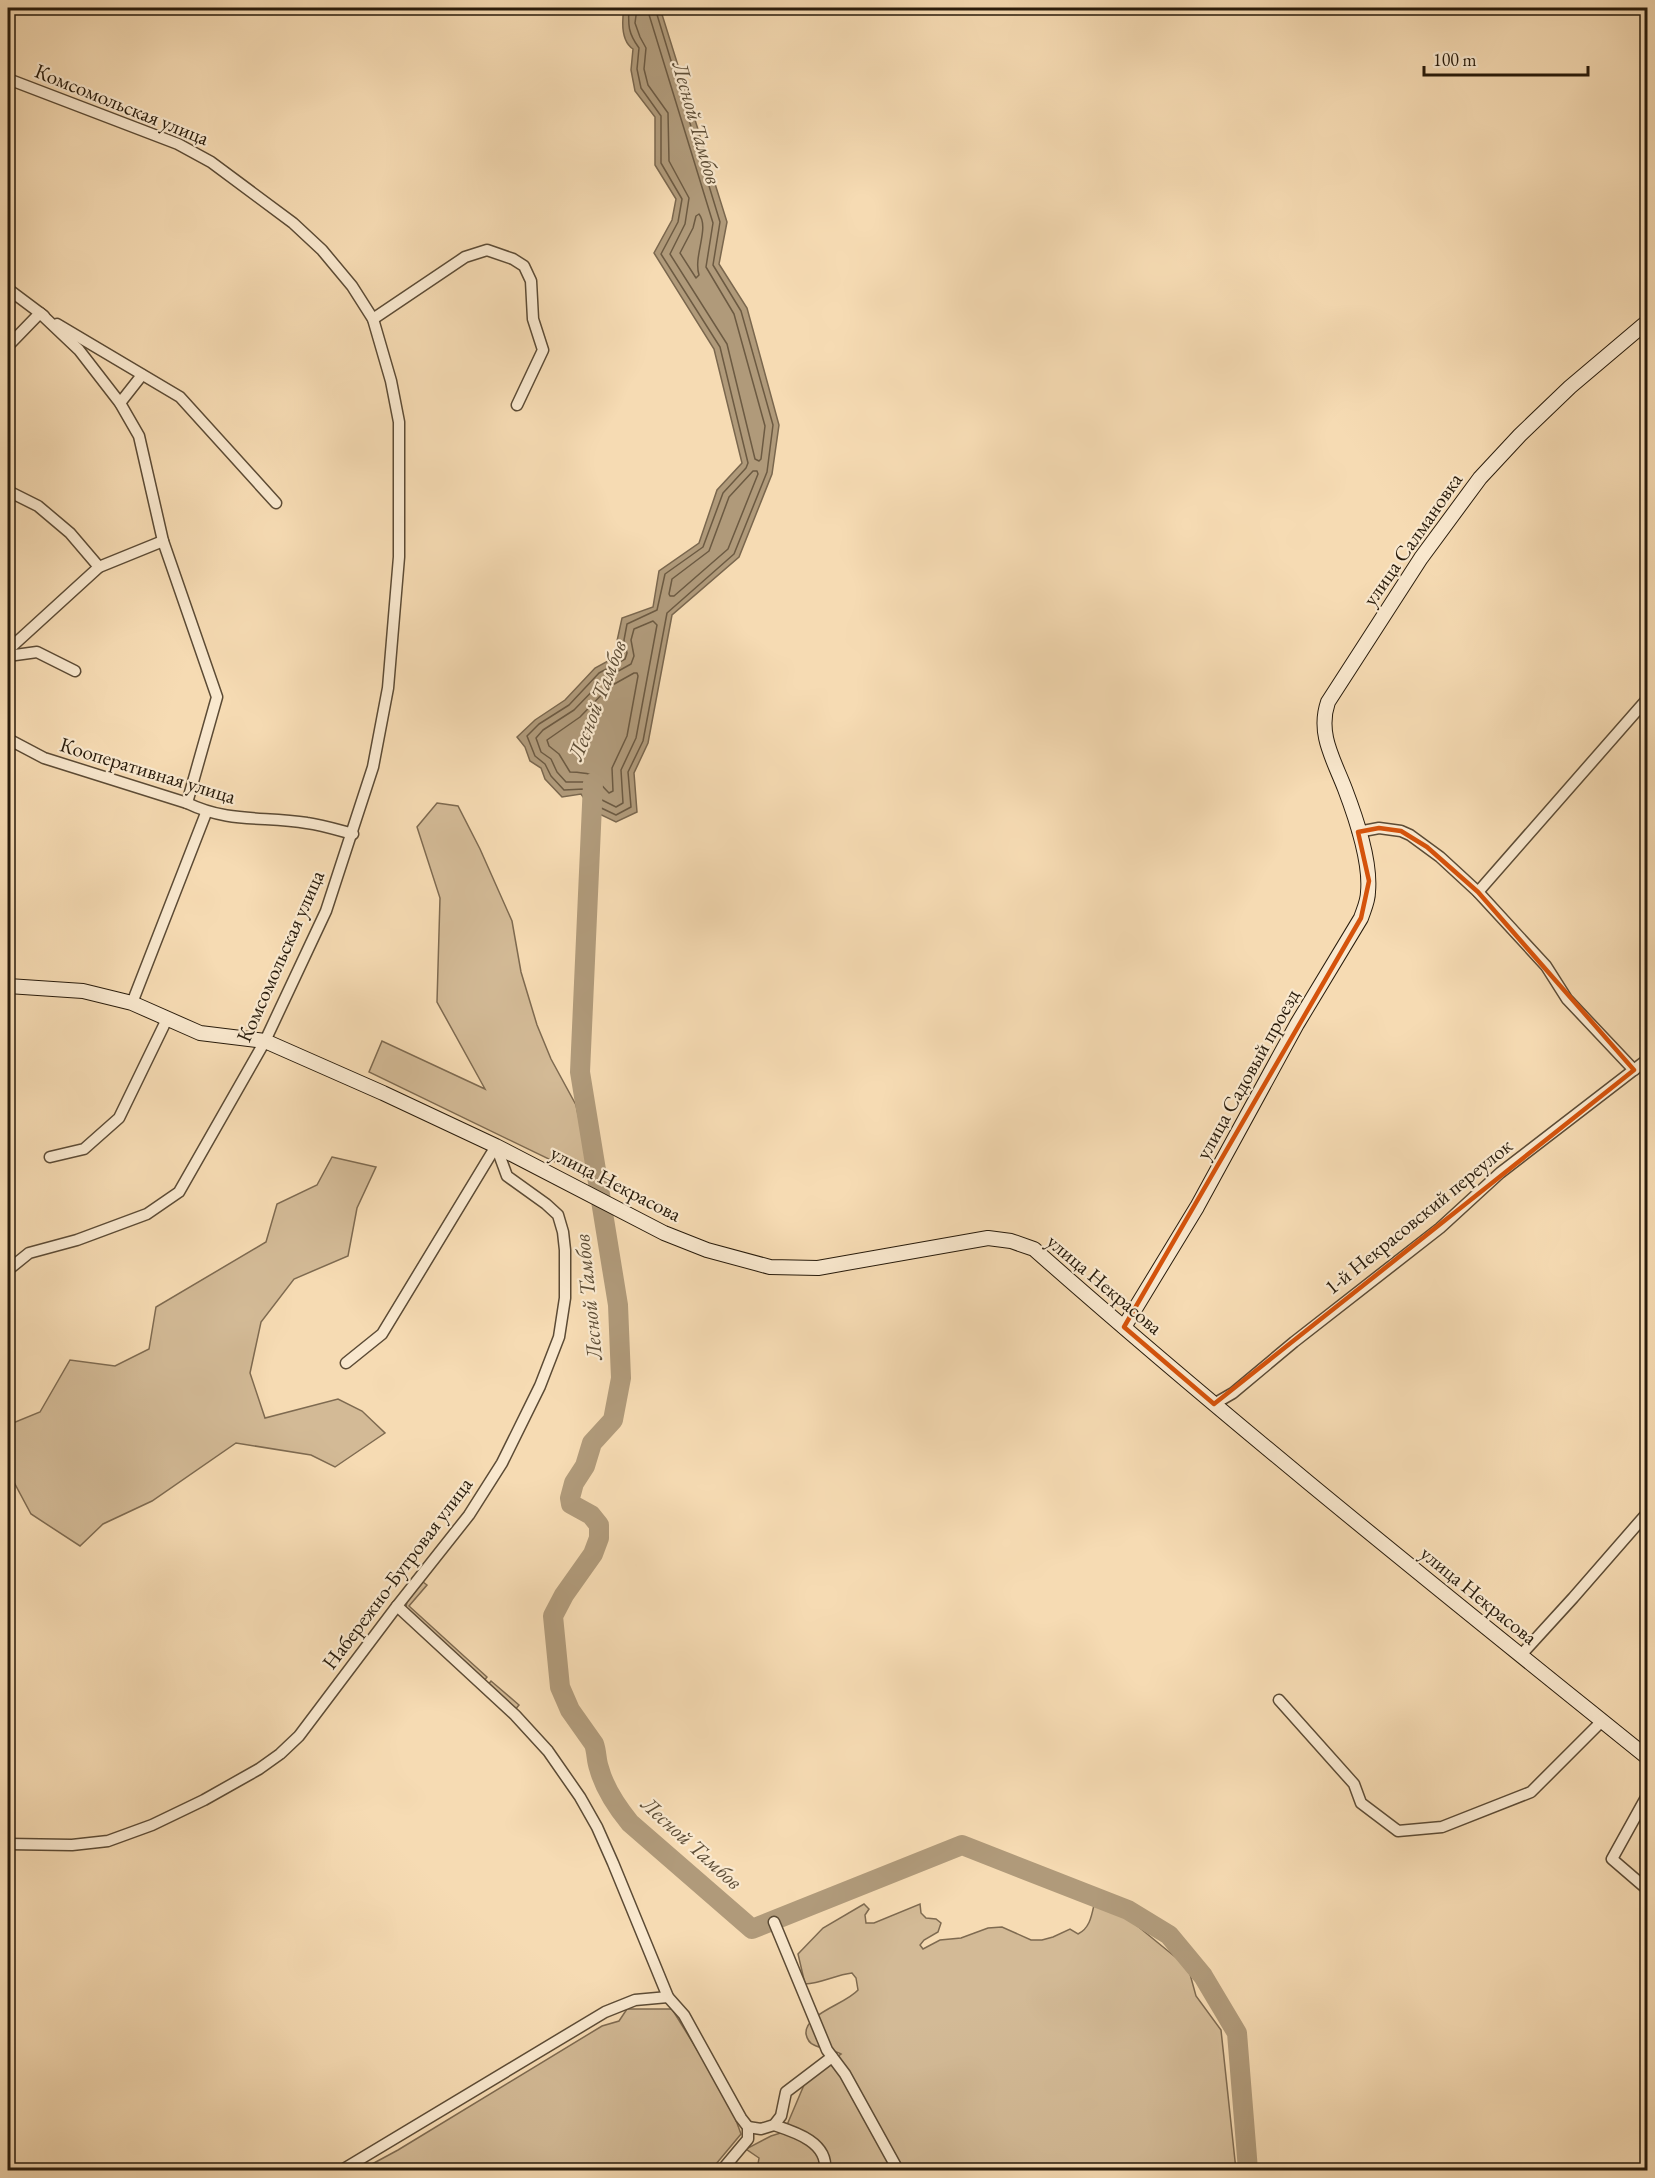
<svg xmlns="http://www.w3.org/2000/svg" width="1655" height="2178" font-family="'EB Garamond',serif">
  <rect width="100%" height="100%" fill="#f6dbb3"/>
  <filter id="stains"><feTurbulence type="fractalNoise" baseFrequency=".00333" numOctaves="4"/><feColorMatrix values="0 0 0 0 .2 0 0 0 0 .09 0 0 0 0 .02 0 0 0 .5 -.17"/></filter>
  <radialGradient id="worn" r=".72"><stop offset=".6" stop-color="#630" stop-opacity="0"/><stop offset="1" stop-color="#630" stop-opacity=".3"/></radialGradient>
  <!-- green -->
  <g fill="#d3ba96" stroke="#7e6a50" stroke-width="1.5">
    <path d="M437 803 458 806 480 849 512 921 521 972 537 1025 551 1059 576 1105 583 1137 588 1178 369 1072 382 1041 485 1089 437 1002 440 898 417 827Z"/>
    <path d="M332 1157 376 1167 357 1208 348 1256 294 1279 261 1322 250 1373 265 1418 338 1399 362 1411 385 1433 335 1467 311 1455 236 1443 152 1501 103 1524 80 1546 31 1514 8 1471V1425L40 1412 70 1360 115 1366 149 1349 156 1307 266 1242 277 1204 317 1185Z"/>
    <path d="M423 1582 427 1585 409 1606 487 1677 483 1682 406 1608 407 1601Z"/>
    <path d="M491 1681 519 1705 514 1711 487 1686Z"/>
    <path d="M1097 1893 1179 1960 1190 1974 1196 1996 1221 2030 1236 2170H757L759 2158 746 2149 771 2136 784 2132 807 2078 841 2054C832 2049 822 2049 814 2045 809 2043 807 2039 806 2034 804 2014 846 2004 858 1990L856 1978 852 1973C835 1975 822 1983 805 1984L798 1954 823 1928 864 1904 869 1909 865 1915 866 1923H874L920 1904 921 1913 926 1918 936 1919 941 1923 938 1932 924 1940 920 1945 923 1949 940 1940 961 1938 988 1928 1002 1927 1031 1940H1042L1053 1937 1070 1929 1078 1934C1093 1927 1092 1908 1097 1893Z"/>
    <path d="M627 2009H672L717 2082 733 2112 741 2134 711 2170H361L398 2150 602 2026 619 2021Z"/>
  </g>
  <!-- water -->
  <path fill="#b09a7a" stroke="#7a674e" stroke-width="1.5" d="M624 8H660L727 222 719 264 747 308 779 425 772 474 739 557 672 615 648 743 634 773 637 812 616 822 593 811 581 794 562 797 545 779 541 768 530 761 525 747 517 737 535 720 565 700 595 668 621 654 617 641 622 618 653 607 659 571 699 543 717 490 742 463 714 349 654 253 672 220 676 199 655 165V117L635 91 631 70 633 49C621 41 622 21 624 8Z"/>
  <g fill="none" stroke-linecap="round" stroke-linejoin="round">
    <!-- shore -->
    <g stroke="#6c5a42" stroke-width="1.5">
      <path d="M629 8C628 25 628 33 639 48L637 69 641 88 661 116V163L682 199 678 222 661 254 720 347 748 463 746 468 723 493 703 547 665 574 657 610 627 624 624 640 627 653 625 659 599 673 569 705 539 724 527 736 535 756 545 764 551 776 564 790 584 789 597 806 616 815 631 807 628 772 643 741 667 613 734 554 767 472 773 425 741 311 713 265 720 222 655 8"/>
      <path d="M637 8 635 23 640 37 646 48 644 69 648 85 668 113 669 161 689 198 685 224 670 254 727 344 755 459 759 461 761 459 765 426 734 314 706 267 713 223 647 8"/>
      <path d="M699 214C710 228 693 256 699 275L696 278 680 253 693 228 696 216Z"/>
      <path d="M753 471H757L758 474 728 549 674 596H670L669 594 672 579 709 551 729 497Z"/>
      <path d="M653 621 657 625 636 738 621 770 623 803 616 807 602 800 587 782H566L557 772 551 759 541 752 536 738 543 730 574 710 604 679 631 664 634 656 631 640 634 629Z"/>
      <path d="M634 673H637L638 676 627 736 612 768 613 791 609 793C591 775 597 773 570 772L559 754 549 746 547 740 580 717 609 687Z"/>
    </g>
    <!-- river -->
    <path stroke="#b09a7a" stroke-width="20" d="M593 783 580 1072 618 1305 621 1378 613 1420 592 1443 585 1466 574 1483 570 1498 571 1504 591 1515 599 1525V1538L593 1554 564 1595 553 1616 560 1687 570 1710 594 1744C597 1752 596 1760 599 1768 604 1787 617 1807 630 1823L752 1929 962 1845 1128 1910 1169 1935 1203 1976 1237 2033 1248 2170"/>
    <!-- street casing -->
    <g stroke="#5c4b35" stroke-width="13">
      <g id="street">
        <path d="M8 79 178 144 211 162 293 223 322 250 352 286 373 319 391 381 399 422V557L388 688 373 767 326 911 265 1041 179 1192 147 1214 77 1240 29 1253 8 1270"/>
        <path d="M8 289 40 313 79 350 120 403 139 436 163 541 217 697 187 803"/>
        <path d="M373 319 465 257 487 250 513 259 524 266 531 281 533 319 543 350 517 405"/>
        <path d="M57 324 180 397 276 503"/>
        <path d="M8 346 40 313 44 316"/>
        <path d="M120 403 142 375"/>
        <path d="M8 491 38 506 70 533 99 567"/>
        <path d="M8 650 99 567 163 541"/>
        <path d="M8 656 37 652 75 671"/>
        <path d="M8 739 44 758 187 803C228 823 264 816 307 823 322 825 338 830 353 834"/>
        <path d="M1358 832 1379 828 1401 831 1410 835 1440 857 1478 892 1546 966 1567 999 1634 1070"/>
        <path d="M1478 892 1648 698"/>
        <path d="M132 1003 206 813"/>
        <path d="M50 1157 84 1149 119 1118 167 1019"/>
        <path d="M346 1363 382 1334 496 1146"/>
        <path d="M1214 1404 1233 1393 1294 1342 1440 1228 1500 1173 1648 1059"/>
        <path d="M397 1606 515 1715 548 1751 580 1797 597 1827 613 1863 668 1997 684 2015 741 2118 748 2127V2139L722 2170"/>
        <path d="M1520 1656 1573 1598 1648 1512"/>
        <path d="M1279 1700 1354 1784 1361 1803 1398 1831 1442 1827 1531 1792 1602 1721"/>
        <path d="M1648 1794 1612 1859 1648 1890"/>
        <path d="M8 1844 72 1845 108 1841 152 1825 204 1800 259 1769 280 1754 299 1736 397 1606 469 1515 502 1463 540 1386 559 1337 565 1298V1250L563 1232 558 1215 546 1204 507 1176 496 1146"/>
        <path d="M774 1922 827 2050 845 2074 898 2170"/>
        <path d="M774 2125C795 2132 828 2142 825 2170"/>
        <path d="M748 2127 761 2129 774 2125 781 2116 786 2092 832 2057"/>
        <path d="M342 2170 605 2012 635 2000 668 1997"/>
      </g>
    </g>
    <!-- secondary casing -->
    <g stroke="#281b0b" stroke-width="16">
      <g id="secondary">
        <path d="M8 986 83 991 132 1003 200 1033 265 1041 383 1093 496 1146 664 1233 707 1250 770 1267 818 1268 988 1238 1011 1241 1034 1249C1233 1425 1441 1591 1648 1758"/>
        <path d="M1124 1327 1197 1207 1297 1024 1361 918C1364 909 1368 901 1368 892 1371 861 1356 818 1345 789 1334 760 1317 734 1328 702L1421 558 1480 478 1520 435 1570 387 1648 321"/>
      </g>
    </g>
    <!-- street -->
    <use href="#street" stroke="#f9e8ce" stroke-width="10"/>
    <!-- secondary -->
    <use href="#secondary" stroke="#f9e8ce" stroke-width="14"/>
  </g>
  <!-- marked area -->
  <path fill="none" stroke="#d5530c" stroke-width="4.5" stroke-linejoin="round" d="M1379 828 1401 831 1427 847 1478 892 1634 1070 1214 1404 1124 1327 1361 918 1369 881 1358 832Z"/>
  <g text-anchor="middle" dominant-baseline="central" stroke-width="4.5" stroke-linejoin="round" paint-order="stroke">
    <!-- street labels -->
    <g font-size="21" fill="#281b0b" stroke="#f9e8ce">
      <text transform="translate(122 104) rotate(22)">Комсомольская улица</text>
      <text transform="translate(1412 539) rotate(-55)">улица Салмановка</text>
      <text transform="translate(148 770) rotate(17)">Кооперативная улица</text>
      <text transform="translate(280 956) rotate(-66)">Комсомольская улица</text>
      <text transform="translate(1247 1074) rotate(-61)">улица Садовый проезд</text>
      <text transform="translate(616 1183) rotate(27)">улица Некрасова</text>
      <text transform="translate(1418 1216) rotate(-39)">1-й Некрасовский переулок</text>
      <text transform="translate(1105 1284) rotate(40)">улица Некрасова</text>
      <text transform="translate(397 1573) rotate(-53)">Набережно-Бугровая улица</text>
      <text transform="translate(1479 1595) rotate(39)">улица Некрасова</text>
    </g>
    <!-- water labels -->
    <g font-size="22" font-style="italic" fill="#5e4e37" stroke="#f9e8ce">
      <text transform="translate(697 123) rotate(74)">Лесной Тамбов</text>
      <text transform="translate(597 700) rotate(-69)">Лесной Тамбов</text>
      <text transform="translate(588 1297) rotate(-96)">Лесной Тамбов</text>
      <text transform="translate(692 1843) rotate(42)">Лесной Тамбов</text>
    </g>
  </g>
  <!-- margin -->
  <rect width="1655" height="2178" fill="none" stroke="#f6dbb3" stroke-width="30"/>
  <rect x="9" y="9" width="1637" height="2160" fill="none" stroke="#281b0b" stroke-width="3"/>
  <rect x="15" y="15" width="1625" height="2148" fill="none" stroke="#281b0b" stroke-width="1.5"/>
  <!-- scale -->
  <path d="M1424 66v9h164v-9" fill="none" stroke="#281b0b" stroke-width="3"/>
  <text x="1433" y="66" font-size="18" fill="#281b0b" stroke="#f9e8ce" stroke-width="4.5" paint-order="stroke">100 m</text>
  <rect width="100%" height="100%" filter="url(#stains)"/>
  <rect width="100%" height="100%" fill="url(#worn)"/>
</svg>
